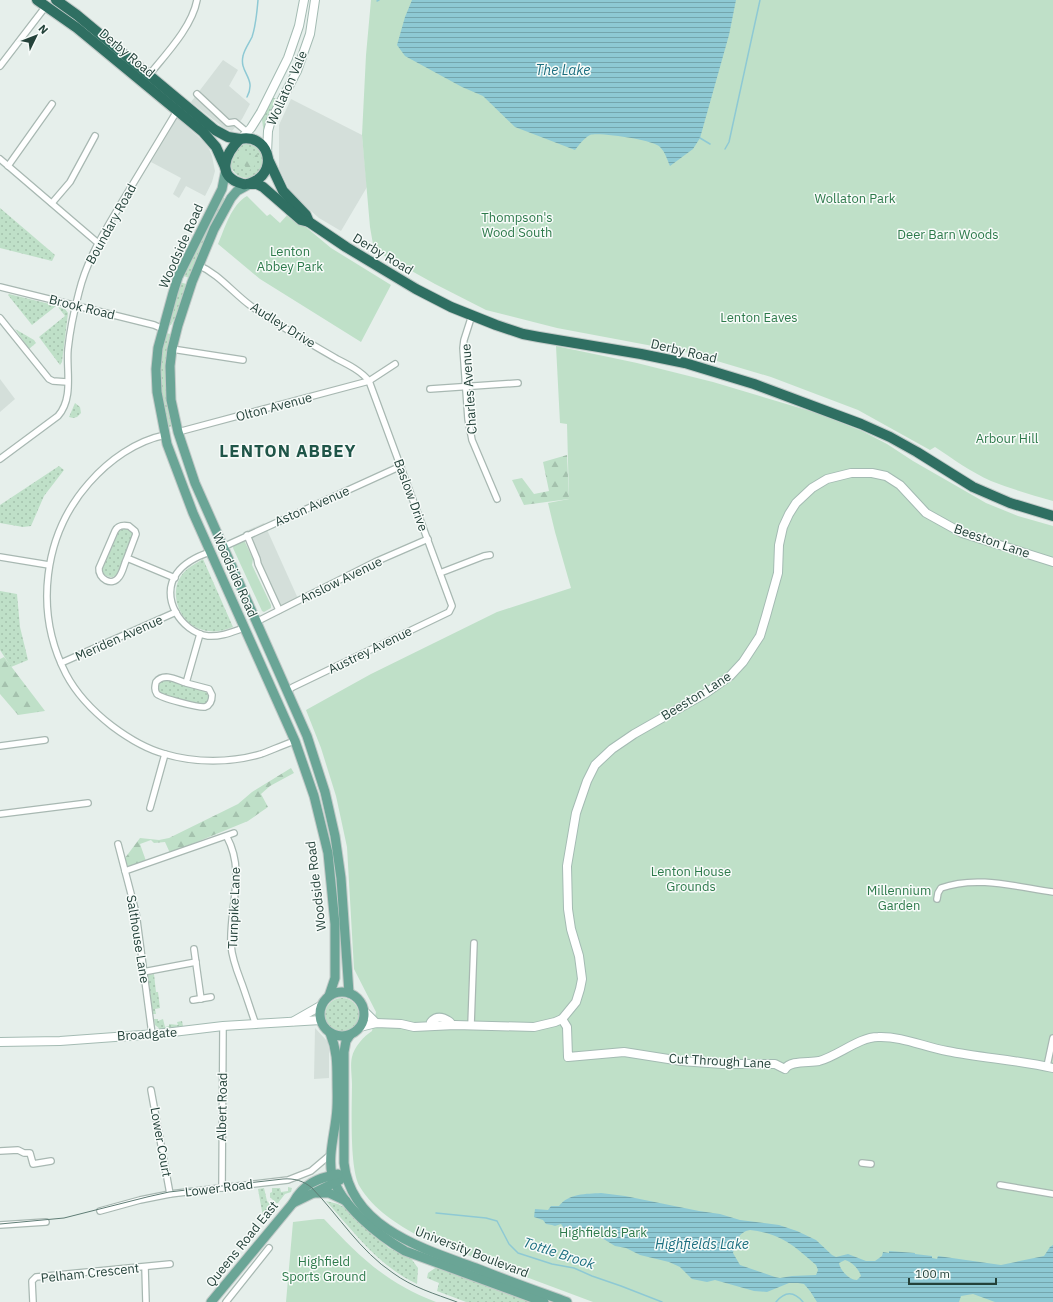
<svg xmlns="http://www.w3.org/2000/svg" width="1053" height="1302" font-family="'IBM Plex Sans',sans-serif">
  <defs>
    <pattern id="grass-dots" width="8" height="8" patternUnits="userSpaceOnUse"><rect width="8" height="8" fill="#bfe0c8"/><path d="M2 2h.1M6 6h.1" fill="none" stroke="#a4c1ad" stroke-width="1.8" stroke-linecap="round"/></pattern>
    <pattern id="forest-firs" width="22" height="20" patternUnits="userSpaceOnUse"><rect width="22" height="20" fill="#bfe0c8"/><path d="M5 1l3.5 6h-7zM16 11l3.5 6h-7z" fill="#a4c1ad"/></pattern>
    <pattern id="water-rules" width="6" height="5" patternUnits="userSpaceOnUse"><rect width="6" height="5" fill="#8ec9d4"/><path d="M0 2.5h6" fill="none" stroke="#74a5ad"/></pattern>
  </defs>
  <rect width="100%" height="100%" fill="#e6efeb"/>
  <!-- built -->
  <g fill="#d4dfda">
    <path d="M223 60 238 70 229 86 250 104 242 119 232 131 224 128 191 102Z"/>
    <path d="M291 99 362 135 367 187 341 231 319 218 295 197 290 191 279 168V125Z"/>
    <path d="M177 118 204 142 209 149 212 156 215 171 212 182 205 196 186 186 179 198 173 194 181 178 151 162Z"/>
    <path d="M0 379 15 399 0 412Z"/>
    <path d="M264 523 300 603 283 611 246 531Z"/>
    <path d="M315 1028 328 1042 329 1049V1078L314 1079Z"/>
  </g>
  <!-- grass -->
  <g fill="url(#grass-dots)">
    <path d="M271 97 277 99V102C268 111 265 120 264 133L262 120 260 119Z"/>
    <circle cx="247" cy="161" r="17"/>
    <path d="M223 197 225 199 189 278 184 276 196 249Z"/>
    <path d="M0 208 55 255 52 261 0 248Z"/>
    <path d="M180 282 186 284 175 318 171 325 166 326Z"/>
    <path d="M9 294 54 305 56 306 32 325 8 295Z"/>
    <path d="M58 307 65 309 68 313 62 362 60 365 39 337 65 316Z"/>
    <path d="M15 329 34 340 36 343 29 349Z"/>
    <path d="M165 333 171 334 166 364 165 377 172 426 166 428 158 365Z"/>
    <path d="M75 403 80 407 81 413 77 417 73 418 69 417Z"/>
    <path d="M59 466 64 470 44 496 31 526 23 527 0 523V505Z"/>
    <path d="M125 528 129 529 132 532V537L117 574 113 577C107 577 104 576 102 570L119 531Z"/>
    <path d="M203 559 233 627C223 631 214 633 203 630 181 625 168 595 181 576 186 568 195 564 203 559Z"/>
    <path d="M0 591 17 594 20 627 28 660 11 667 0 650Z"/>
    <path d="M167 679 205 690 209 697 208 702 201 705 161 694C157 690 157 686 160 681Z"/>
    <path d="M154 974 156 992H158L160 1008 155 1009 156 1014H153L148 975Z"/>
    <circle cx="342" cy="1015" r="17"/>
    <path d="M154 1019H158V1021L163 1019 165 1027 169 1026V1024L178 1025 177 1022 182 1021 183 1026 160 1029 155 1025Z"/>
    <path d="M288 1187 292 1188 291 1192 285 1194 278 1203H276L270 1197V1193L272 1192V1188H280L281 1192 288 1191Z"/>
    <path d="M264 1188 267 1201 274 1208 267 1218 263 1217 258 1189Z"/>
    <path d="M326 1201 338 1204 351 1211 366 1227 389 1248 410 1257 418 1268 417 1284C377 1265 355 1233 326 1201Z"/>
    <path d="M438 1266 533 1302H466L437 1291 439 1283 427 1278 428 1273Z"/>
  </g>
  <!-- forest -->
  <g fill="url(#forest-firs)">
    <path d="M243 149 245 154 249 155 252 159 256 154 258 156 254 167 251 166 250 171 243 164 240 167 237 163 239 161V154Z"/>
    <path d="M567 455 569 499 524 505 512 480 522 478 534 494 549 491 543 462Z"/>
    <path d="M4 657 45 711 18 715 0 694V659Z"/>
    <path d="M291 768 294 773 270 786 261 794 268 807 248 821 170 853 165 842 154 843 151 840 140 844 146 861 128 867 125 858 140 838 159 840 169 838 238 804 252 792Z"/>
  </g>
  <!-- park -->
  <g fill="#bfe0c8">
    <path d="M371 0H1053V501C1032 495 1011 489 991 481 971 472 953 459 935 447L930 450 858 410 771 377 690 353 557 328 486 310 435 284 374 250 370 227 362 135 366 55Z"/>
    <path d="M247 196 267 216 270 214 280 223 289 213 331 248 391 285 361 342 260 279 218 244C225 228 231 205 247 196Z"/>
    <path d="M556 346 637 363 713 382 820 414 862 431 887 444 913 461 986 503 1018 516 1053 526V1302H593L446 1247C441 1237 430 1233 420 1237 397 1224 374 1210 360 1187 349 1170 352 1107 352 1084 352 1076 350 1065 352 1057 354 1047 364 1036 372 1031L376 1012 354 969 347 847 336 796 321 748 306 710 371 674 497 612 571 588 555 532 548 503 569 499 567 424 560 423Z"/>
    <path d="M244 540 253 559 252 565 271 605V608L264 612 262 611 233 548 234 544Z"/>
    <path d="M318 1219H324C360 1257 386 1283 436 1302H286L293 1222Z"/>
  </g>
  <!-- water -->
  <g fill="url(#water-rules)" fill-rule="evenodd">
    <path d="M412 0H736L729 35 700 138 693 149 670 166C667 159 665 152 660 147 654 140 599 132 590 135 584 138 579 145 575 150L515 127 483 96 462 87 405 56 397 45 405 17Z"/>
    <path d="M601 1193 625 1196 699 1211 720 1214 740 1220 779 1225 797 1231 816 1240 832 1255 836 1257 848 1254 866 1261H875L882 1256 883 1252 889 1253V1251L915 1253V1254L932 1256V1258L937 1259 938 1256 1001 1265 1044 1256 1050 1247 1053 1245V1302H995L973 1294 961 1296 959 1302H817L810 1291 804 1284 798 1283H789L767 1292 754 1291 715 1280 707 1282 692 1279 680 1267 669 1262 640 1255 626 1248 615 1246 602 1238 575 1236 568 1234 561 1224 555 1226 552 1225 546 1224 543 1220 534 1217 535 1209 548 1210 551 1206H559C569 1193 586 1194 601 1193ZM750 1230C782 1234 793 1245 816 1265L818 1270 816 1275 792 1276 780 1278 775 1277 740 1265 733 1253C736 1242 738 1232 750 1230ZM845 1260C852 1262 859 1269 861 1276L857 1280C849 1280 840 1270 839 1263Z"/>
  </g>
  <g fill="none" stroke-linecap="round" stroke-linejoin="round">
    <!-- stream -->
    <g stroke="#8ec9d4" stroke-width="1.5">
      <path d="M377 1 379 0"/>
      <path d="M247 97C257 78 239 73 243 56 244 50 249 43 252 37 256 25 257 12 258 0"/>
      <path d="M700 138 710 144"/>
      <path d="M725 149 729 142 760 0"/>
      <path d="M436 1213 486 1218 497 1221 509 1244 518 1253 552 1264 574 1268 592 1276 621 1286 662 1302"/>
      <path d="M776 1302C785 1291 794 1291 803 1302"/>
    </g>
    <!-- street casing -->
    <g stroke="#a8b8b2" stroke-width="8">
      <g id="street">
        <path d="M0 66 46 6"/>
        <path d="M149 75C166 54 192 27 197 0"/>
        <path d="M197 94 228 123 235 122 247 132"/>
        <path d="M0 159 98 243"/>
        <path d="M8 166 52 104"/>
        <path d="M52 203 70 182 95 136"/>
        <path d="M198 265C219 274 233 293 251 306 279 326 308 342 337 359 349 365 361 371 369 381L452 606 449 612 293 687 287 691"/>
        <path d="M0 287 154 325 163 329"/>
        <path d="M472 315 464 340 463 348 468 419 472 440 497 499"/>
        <path d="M0 318 49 379 53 381 67 382"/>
        <path d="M172 349 243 360"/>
        <path d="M430 389 518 383"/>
        <path d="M178 432 369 381 395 364"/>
        <path d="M165 435C136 441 109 460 89 483 43 535 34 612 66 674 77 695 94 712 112 726 128 738 146 749 165 754 195 763 231 763 261 754 272 750 283 745 295 741"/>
        <path d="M0 459 58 416C74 398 66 370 68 349 70 330 74 311 79 292 87 259 105 231 122 202 140 172 159 141 177 111"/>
        <path d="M247 535 257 559 258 564 279 610"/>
        <path d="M223 547 401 466"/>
        <path d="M210 552C198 556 185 562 177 573 159 597 181 632 208 636 221 637 232 632 244 628"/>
        <path d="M0 557 49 565"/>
        <path d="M127 558 136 534 135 531 129 526C123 525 118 525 115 531L99 568C98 579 112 587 119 577 123 572 124 564 127 558L175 578"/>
        <path d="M440 573 484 556 490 555"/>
        <path d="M256 622 375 562 428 539"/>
        <path d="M61 663 176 612"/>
        <path d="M186 683C177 680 164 672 156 682 155 686 154 690 157 694 161 698 199 708 205 707 211 705 212 700 212 695L209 689 186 683 200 634"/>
        <path d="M0 746 45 740"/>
        <path d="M150 808 165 754"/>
        <path d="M0 814 88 803"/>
        <path d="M227 837C246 873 229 907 231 945 232 959 237 971 242 984 247 998 251 1011 256 1025"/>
        <path d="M118 844 136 913 152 1034"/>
        <path d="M125 871 234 833"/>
        <path d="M937 899 938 893 941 888C976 875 1017 887 1053 892"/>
        <path d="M194 949 201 999"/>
        <path d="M143 972 196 962"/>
        <path d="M193 1000 211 997"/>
        <path d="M471 1025 474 943"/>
        <path d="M1047 1066 1053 1038"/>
        <path d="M151 1090 170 1194"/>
        <path d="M0 1151 18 1150 24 1153H30L33 1164 51 1161"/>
        <path d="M862 1163 871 1164"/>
        <path d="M1000 1185 1053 1194"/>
        <path d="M222 1188 223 1026"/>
        <path d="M100 1211 140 1200 170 1194 288 1180 311 1171 331 1154"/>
        <path d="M0 1225 46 1222"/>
        <path d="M145 1267 146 1302"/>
        <path d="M33 1302 32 1281 36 1277 170 1264"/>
        <path d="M226 1302 269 1248"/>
      </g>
    </g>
    <!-- secondary casing -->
    <g stroke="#a4bbb3" stroke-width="10">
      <g id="secondary">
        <path d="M241 139 251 128 261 112 288 58 299 26 304 0"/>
        <path d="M267 153 268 131 271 120 297 71 310 34 315 0"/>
        <path d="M364 1011 376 1023"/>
        <path d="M562 1019 567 1027 568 1057 624 1052 681 1061 722 1064H775L785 1069C790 1060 809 1063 819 1061 838 1056 859 1037 878 1037 902 1036 924 1047 947 1051 982 1058 1018 1060 1053 1068"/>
        <path d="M294 1021 322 1005"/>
        <path d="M431 1022C437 1015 443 1017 450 1022"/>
        <path d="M360 1027 376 1023 401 1024 414 1027 455 1025 534 1027 555 1022 562 1019 567 1013 576 1002 580 989 582 979 579 956 571 929 568 909 567 866 576 813 587 781 595 765 612 749 634 734 706 693 730 676 743 662 760 636 766 616 778 573 779 545 783 527 789 514 796 503 812 488 827 479 851 473H872L886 476 900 485 926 513 962 533 1053 562"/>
        <path d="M0 1042 60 1041 156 1034 223 1026 321 1020"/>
      </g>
    </g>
    <!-- primary casing -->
    <g stroke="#c2cac8" stroke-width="11">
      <g id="primary">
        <path d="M226 169 222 189 178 277 173 293 158 348 156 369 157 392 167 444 193 513 295 741 314 796 328 853 335 924V978L329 996"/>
        <path d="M248 185 237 191 231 198 214 229 192 282 178 325 172 349 170 366 171 400 178 432 195 483 307 736 325 792 335 836 341 878 349 993"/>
        <circle cx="342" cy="1014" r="22"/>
        <path d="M330 1033C337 1050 337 1063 337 1081 337 1093 338 1105 336 1118 334 1136 328 1157 332 1175 340 1205 379 1236 405 1251L544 1302"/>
        <path d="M350 1035 346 1041 344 1052V1163C351 1228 424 1249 476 1268 506 1280 537 1291 567 1302"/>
        <path d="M315 1193H329L346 1201"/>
        <path d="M293 1203 340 1180"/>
        <path d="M211 1302 293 1203C303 1184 318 1178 338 1174"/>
      </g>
    </g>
    <!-- highway casing -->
    <g stroke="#c2cac8" stroke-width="12">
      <g id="highway">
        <path d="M37 0 77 28 203 132 216 147 225 167"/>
        <path d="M56 0 77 15 215 130 228 137 240 139"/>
        <path d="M240 139C267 133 279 168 255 181 251 183 248 185 243 184 215 177 225 154 240 139Z"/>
        <path d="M268 159 283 191 306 215 309 222 346 247 416 289 451 307 496 325 523 334 539 337 641 354 685 363 754 384 861 424 890 437 917 452 973 487 1010 503 1053 516"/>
        <path d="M250 184H257L263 187 301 220 309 222"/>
      </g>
    </g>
    <!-- street -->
    <use href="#street" stroke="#fff" stroke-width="5.5"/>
    <!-- secondary -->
    <use href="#secondary" stroke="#fff" stroke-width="8"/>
    <!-- primary -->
    <use href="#primary" stroke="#6aa596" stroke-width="9"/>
    <!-- highway -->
    <use href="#highway" stroke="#2f6f62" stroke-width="10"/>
    <!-- tram -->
    <path stroke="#5f7d75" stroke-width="1" d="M0 1224 64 1218 147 1197 169 1192 283 1179C294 1178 304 1181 312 1188 339 1216 360 1251 393 1273 412 1287 435 1294 457 1302"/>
  </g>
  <g text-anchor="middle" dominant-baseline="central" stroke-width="3" stroke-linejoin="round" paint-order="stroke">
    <!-- street labels -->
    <g font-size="13" fill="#24423a" stroke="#f7fbf9">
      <text transform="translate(127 53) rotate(40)">Derby Road</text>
      <text transform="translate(287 88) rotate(-66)">Wollaton Vale</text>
      <text transform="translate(111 224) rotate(-61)">Boundary Road</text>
      <text transform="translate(181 246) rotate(-66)">Woodside Road</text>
      <text transform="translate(383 254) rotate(31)">Derby Road</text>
      <text transform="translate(82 307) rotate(14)">Brook Road</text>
      <text transform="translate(283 325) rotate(32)">Audley Drive</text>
      <text transform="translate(684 351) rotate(13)">Derby Road</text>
      <text transform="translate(469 389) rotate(-94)">Charles Avenue</text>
      <text transform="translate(274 407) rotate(-15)">Olton Avenue</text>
      <text transform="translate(411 495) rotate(70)">Baslow Drive</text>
      <text transform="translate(312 506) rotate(-24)">Aston Avenue</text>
      <text transform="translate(992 541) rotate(19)">Beeston Lane</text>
      <text transform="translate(235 575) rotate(66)">Woodside Road</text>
      <text transform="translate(341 580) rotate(-26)">Anslow Avenue</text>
      <text transform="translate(119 638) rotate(-24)">Meriden Avenue</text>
      <text transform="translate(370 650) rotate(-26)">Austrey Avenue</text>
      <text transform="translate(696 696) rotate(-32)">Beeston Lane</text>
      <text transform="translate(316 886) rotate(-97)">Woodside Road</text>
      <text transform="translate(234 908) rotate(-88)">Turnpike Lane</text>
      <text transform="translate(138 939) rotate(81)">Salthouse Lane</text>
      <text transform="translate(147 1034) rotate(-4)">Broadgate</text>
      <text transform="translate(720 1061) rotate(3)">Cut Through Lane</text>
      <text transform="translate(222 1107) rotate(-89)">Albert Road</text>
      <text transform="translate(161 1142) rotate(80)">Lower Court</text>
      <text transform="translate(219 1188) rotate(-7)">Lower Road</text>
      <text transform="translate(242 1244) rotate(-51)">Queens Road East</text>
      <text transform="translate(472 1252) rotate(21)">University Boulevard</text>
      <text transform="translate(90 1273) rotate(-6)">Pelham Crescent</text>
    </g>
    <!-- park labels -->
    <g font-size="13" fill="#2d7a4b" stroke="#f7fbf9">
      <text x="855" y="198">Wollaton Park</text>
      <text x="517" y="217">Thompson's<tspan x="517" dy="15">Wood South</tspan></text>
      <text x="948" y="234">Deer Barn Woods</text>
      <text x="290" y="251">Lenton<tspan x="290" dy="15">Abbey Park</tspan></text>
      <text x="759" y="317">Lenton Eaves</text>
      <text x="1007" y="438">Arbour Hill</text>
      <text x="691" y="871">Lenton House<tspan x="691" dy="15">Grounds</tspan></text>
      <text x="899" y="890">Millennium<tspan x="899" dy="15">Garden</tspan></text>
      <text x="603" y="1232">Highfields Park</text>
      <text x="324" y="1261">Highfield<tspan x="324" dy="15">Sports Ground</tspan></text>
    </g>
    <!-- water labels -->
    <g font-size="14" font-style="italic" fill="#1c6f80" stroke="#f7fbf9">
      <text x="563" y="70">The Lake</text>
      <text x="702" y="1244">Highfields Lake</text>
      <text transform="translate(559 1253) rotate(18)">Tottle Brook</text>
    </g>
    <!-- district labels -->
    <g font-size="17" font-weight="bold" letter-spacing="1" fill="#1f5548" stroke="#f7fbf9">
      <text x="288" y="451">LENTON ABBEY</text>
    </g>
  </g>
  <!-- north arrow -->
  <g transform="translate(36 36) rotate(47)" stroke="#f7fbf9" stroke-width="3" paint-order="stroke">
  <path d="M0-3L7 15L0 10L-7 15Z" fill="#24423a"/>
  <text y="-6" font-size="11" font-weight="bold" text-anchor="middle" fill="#24423a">N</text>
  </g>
  <!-- scale -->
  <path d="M909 1278v6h87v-6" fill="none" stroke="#24423a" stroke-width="2"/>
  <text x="915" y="1278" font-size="12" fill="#24423a" stroke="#f7fbf9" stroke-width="3" paint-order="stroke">100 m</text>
</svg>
